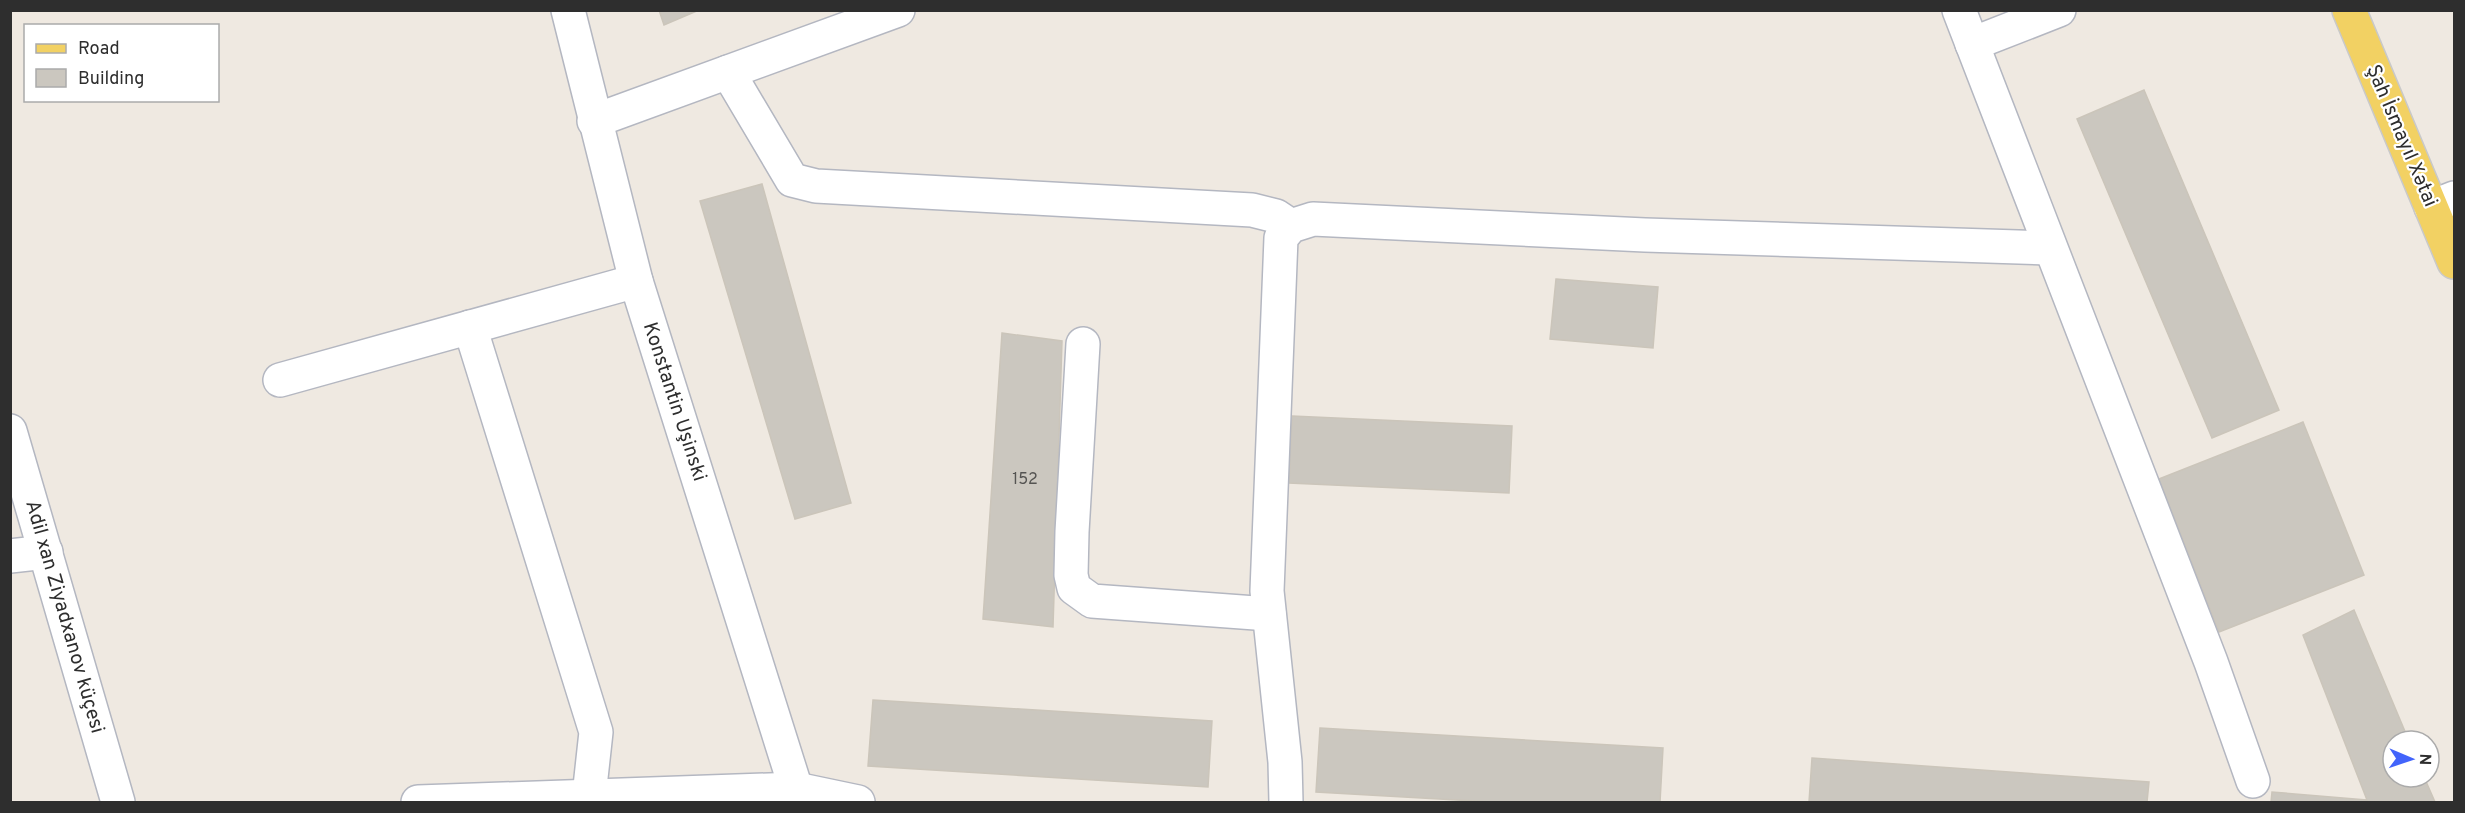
<svg xmlns="http://www.w3.org/2000/svg" width="2465" height="813" font-family="Overpass,sans-serif">
  <rect width="100%" height="100%" fill="#efe9e1"/>
  <!-- building -->
  <g fill="#cbc7bf" stroke="#cbc5ba" stroke-width="1.5">
    <path d="M659 10H699L664 25Z"/>
    <path d="M2144 90 2279 410 2212 438 2077 119Z"/>
    <path d="M762 184 851 503 795 519 700 201Z"/>
    <path d="M1556 279 1658 287 1653 348 1550 339Z"/>
    <path d="M1002 333 1062 341 1053 627 983 619Z"/>
    <path d="M1292 416 1512 426 1509 493 1289 483Z"/>
    <path d="M2303 422 2364 575 2219 632 2159 479Z"/>
    <path d="M2354 610 2409 741H2393V777H2424L2435 802H2271L2272 792 2367 800 2303 635Z"/>
    <path d="M873 700 1212 721 1208 787 868 766Z"/>
    <path d="M1320 728 1663 748 1660 802H1492L1316 792Z"/>
    <path d="M1812 758 2149 782 2147 802H1809Z"/>
  </g>
  <g fill="none" stroke-linecap="round" stroke-linejoin="round">
    <!-- street casing -->
    <g stroke="#b4b7c1" stroke-width="36">
      <g id="street">
        <path d="M568 10 636 281 796 789"/>
        <path d="M1959 10 2211 662 2253 781"/>
        <path d="M1972 44 2059 10"/>
        <path d="M728 72 792 180 816 186 1252 210 1276 216 1291 226"/>
        <path d="M594 121 898 10"/>
        <path d="M2431 207 2454 198"/>
        <path d="M470 327 596 732 589 796"/>
        <path d="M1083 344 1072 532 1071 575 1074 588 1092 601 1269 614"/>
        <path d="M280 380 636 281"/>
        <path d="M10 431 118 802"/>
        <path d="M10 556 46 552"/>
        <path d="M418 802 796 789 858 802"/>
        <path d="M1286 802 1285 762 1267 591 1281 238 1291 226 1313 219 1645 235 2049 248"/>
      </g>
    </g>
    <!-- primary casing -->
    <g stroke="#c9c9c9" stroke-width="36">
      <path id="primary" d="M2349 10 2454 262"/>
    </g>
    <!-- street -->
    <use href="#street" stroke="#fff" stroke-width="33"/>
    <!-- primary -->
    <use href="#primary" stroke="#f2d163" stroke-width="33"/>
  </g>
  <g text-anchor="middle" dominant-baseline="central" stroke-width="4.5" stroke-linejoin="round" paint-order="stroke">
    <!-- number labels -->
    <g font-size="16" fill="#555452">
      <text x="1025" y="480">152</text>
    </g>
    <!-- street labels -->
    <g font-size="20" fill="#2e2e2e" stroke="#fff">
      <text transform="translate(2401 136) rotate(67)">Şah İsmayıl Xətai</text>
      <text transform="translate(674 402) rotate(72)">Konstantin Uşinski</text>
      <text transform="translate(64 617) rotate(74)">Adil xan Ziyadxanov küçesi</text>
    </g>
  </g>
  <!-- border -->
  <rect width="2465" height="813" fill="none" stroke="#2e2e2e" stroke-width="24"/>
  <!-- legend -->
  <rect x="24" y="24" width="195" height="78" fill="#ffffff" stroke="#ababab" stroke-width="1.5"/>
  <rect x="36" y="44" width="30" height="9" fill="#f2d163" stroke="#ababab" stroke-width="1.5"/>
  <text x="78" y="54" font-size="18" fill="#2e2e2e">Road</text>
  <rect x="36" y="69" width="30" height="18" fill="#cbc7bf" stroke="#ababab" stroke-width="1.5"/>
  <text x="78" y="84" font-size="18" fill="#2e2e2e">Building</text>
  <!-- north arrow -->
  <g transform="translate(2411 759) rotate(92)"><circle r="28" fill="#ffffff" stroke="#ababab" stroke-width="1.5"/>
  <path d="M0-4.5L10 22L0 15L-10 22Z" fill="#4264fb"/>
  <text y="-9" font-size="16" font-weight="bold" text-anchor="middle" fill="#2e2e2e">N</text>
  </g>
</svg>
